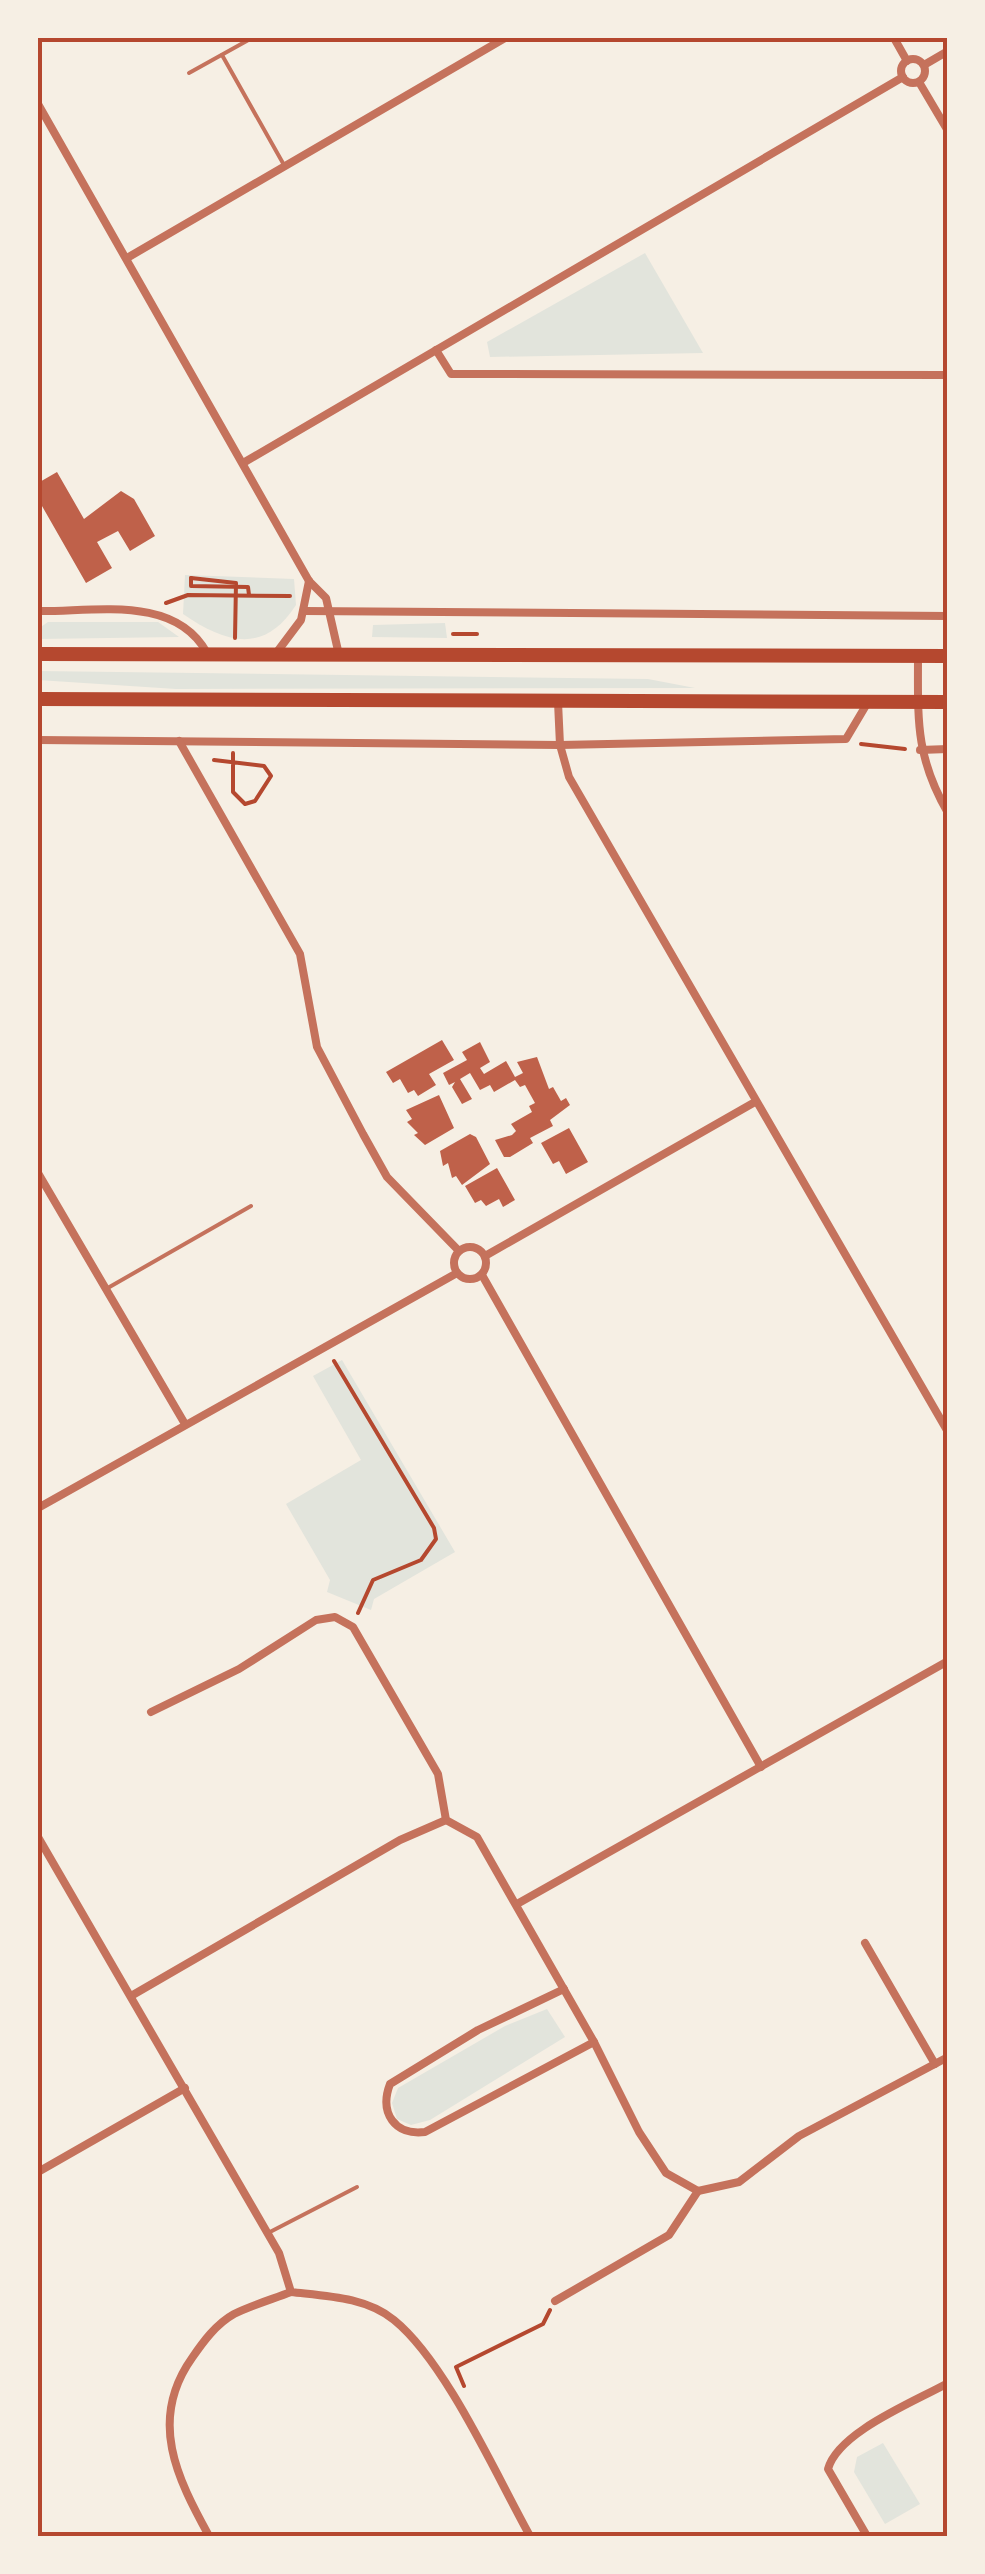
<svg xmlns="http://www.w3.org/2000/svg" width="985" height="2574" font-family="'Open Sans',sans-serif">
  <rect width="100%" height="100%" fill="#f6efe4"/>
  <!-- green -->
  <g fill="#e2e4dc">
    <path d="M645 253 703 353 490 357 487 342Z"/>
    <path d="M185 575 294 579 296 605C264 655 225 643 183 614Z"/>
    <path d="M48 622H158L179 637 38 639V629Z"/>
    <path d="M445 623 447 638 372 637 373 625Z"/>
    <path d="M38 671 648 679 695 688 176 689 38 680Z"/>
    <path d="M342 1360 455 1552 374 1599 371 1610 327 1592 330 1580 286 1504 361 1460 313 1376Z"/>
    <path d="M547 2009 565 2037 430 2120 411 2125 397 2119 392 2103 398 2088 505 2026Z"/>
    <path d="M883 2443 920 2504 885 2524 854 2472 857 2457Z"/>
  </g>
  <!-- building -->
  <g fill="#bf614a">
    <path d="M57 472 84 519 121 491 134 499 155 536 130 551 118 531 97 542 112 568 86 583 38 499V483Z"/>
    <path d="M442 1040 454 1060 429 1074 436 1085 418 1096 414 1090 408 1093 400 1079 393 1083 386 1072Z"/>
    <path d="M480 1042 490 1062 480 1068 484 1074 506 1061 515 1077 523 1073 517 1062 537 1057 549 1089 553 1087 561 1101 566 1098 570 1105 550 1120 553 1126 530 1138 533 1143 510 1157H504L495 1140 512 1135 516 1131 511 1124 532 1112 529 1106 535 1103 525 1085 520 1087 515 1080 494 1092 490 1085 480 1090 470 1073 460 1079 472 1099 462 1104 452 1087 455 1082 449 1085 443 1073 467 1060 462 1052Z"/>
    <path d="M439 1095 454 1128 425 1145 414 1135 418 1133 407 1122 412 1119 406 1110Z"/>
    <path d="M569 1128 588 1162 566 1174 559 1161 553 1164 541 1143Z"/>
    <path d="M470 1134 476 1137 490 1164 462 1185 456 1176 452 1178 448 1163 443 1166 440 1151Z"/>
    <path d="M497 1168 515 1200 503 1207 499 1199 486 1206 481 1200 475 1203 465 1186Z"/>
  </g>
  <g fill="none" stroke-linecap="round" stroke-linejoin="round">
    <!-- path -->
    <g stroke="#b5482f" stroke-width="4">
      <path d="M191 578 236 583 235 638"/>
      <path d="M191 578V586L248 587 249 595"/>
      <path d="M166 603 188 595 290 596"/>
      <path d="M453 634H477"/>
      <path d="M861 744 905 749"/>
      <path d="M214 760 264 766 271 776 255 801 245 804 233 792V753"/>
      <path d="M334 1361 434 1528 436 1539 421 1560 373 1580 358 1613"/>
      <path d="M464 2386 456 2367 543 2324 550 2310"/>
    </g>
    <!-- service -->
    <g stroke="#c5725c" stroke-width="4">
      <path d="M222 55 284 165"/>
      <path d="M189 73 252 38"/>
      <path d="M106 1289 251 1206"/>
      <path d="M268 2233 357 2187"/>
    </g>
    <!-- minor -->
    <g stroke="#c5725c" stroke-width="8">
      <path d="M894 38 907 61"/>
      <circle cx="913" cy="71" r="12"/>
      <path d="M924 65 948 51"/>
      <path d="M919 82 948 131"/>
      <path d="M38 104 309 581 326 598 339 655"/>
      <path d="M127 258 505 38"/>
      <path d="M436 350 451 374 948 375"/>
      <path d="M243 463 903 77"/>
      <path d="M38 611C93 612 175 594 207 653"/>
      <path d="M305 611 948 616"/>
      <path d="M277 652 301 620 309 581"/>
      <path d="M918 655C918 719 915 756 948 813"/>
      <path d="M558 702 560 745 569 777 948 1432"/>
      <path d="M38 740 560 745 846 739 868 702"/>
      <path d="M179 741 300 954 317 1047 363 1134 387 1177 459 1251"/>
      <path d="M920 750 948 749"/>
      <path d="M38 1173 185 1424"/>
      <circle cx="470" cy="1263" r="16"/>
      <path d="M485 1256 755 1102"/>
      <path d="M482 1275 761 1767"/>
      <path d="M38 1508 457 1273"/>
      <path d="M151 1712 239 1669 316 1620 335 1617 353 1627 438 1774 446 1820 477 1837 594 2042 639 2132 666 2173 698 2191"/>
      <path d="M38 1837 279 2253 291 2292C326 2296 366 2297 394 2320 446 2362 497 2477 530 2536"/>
      <path d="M517 1904 948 1661"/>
      <path d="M865 1943 935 2064"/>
      <path d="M564 1989 478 2030 390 2084C379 2113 395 2136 425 2132L594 2042"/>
      <path d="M131 1996 400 1840 446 1820"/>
      <path d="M38 2172 185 2088"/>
      <path d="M555 2301 669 2235 698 2191 739 2182 799 2136 948 2057"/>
      <path d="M209 2536C177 2478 148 2420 192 2358 203 2342 216 2324 234 2314 252 2305 273 2299 291 2292"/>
      <path d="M867 2536 828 2469C838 2432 914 2402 948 2383"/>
    </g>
    <!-- trunk -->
    <g stroke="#b5482f" stroke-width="14">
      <path d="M38 654 948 656"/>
      <path d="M38 699 948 702"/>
    </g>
  </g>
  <!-- border -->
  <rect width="985" height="2574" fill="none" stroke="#f6efe4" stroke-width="80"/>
  <rect x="40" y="40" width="905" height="2494" fill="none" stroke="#b5482f" stroke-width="4"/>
</svg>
